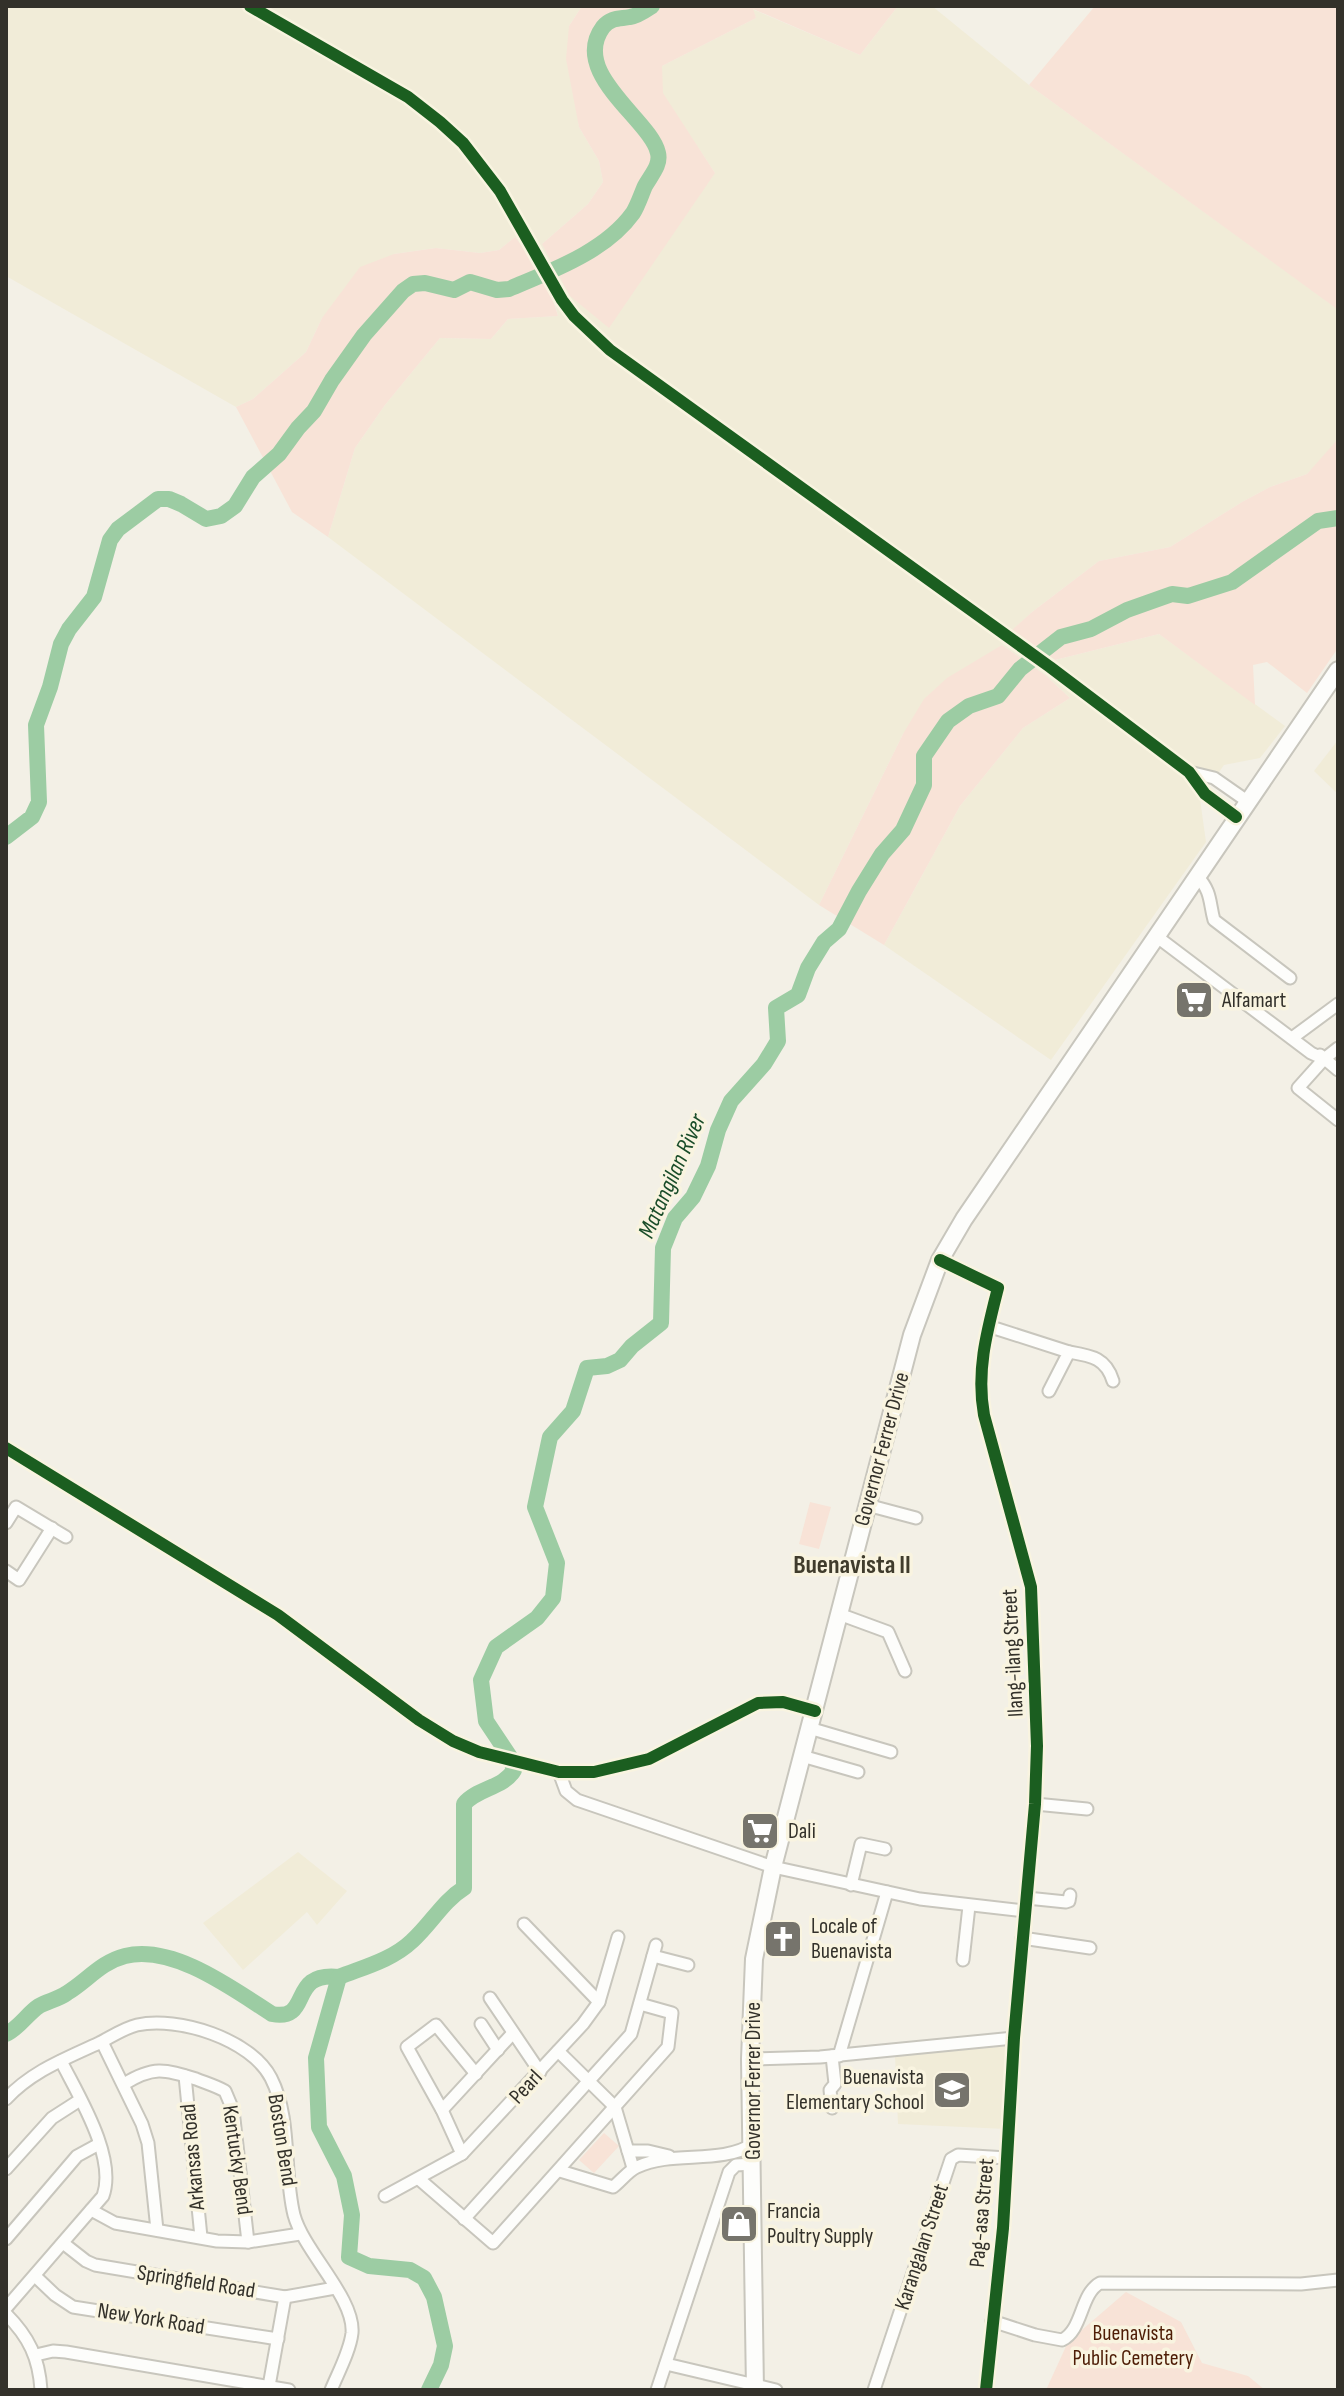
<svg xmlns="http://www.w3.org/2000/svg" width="1344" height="2396" font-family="'Sofia Sans Condensed',sans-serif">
  <rect width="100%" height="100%" fill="#f3f0e6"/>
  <!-- built -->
  <g fill="#f1ecd8">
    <path d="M6 6H582L569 26 579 127 599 161 603 182 588 204 542 244 715 173 662 93V66L756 18 752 9 860 55 898 6H932L1029 85 1338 309V439L1328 453 1307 474 1270 487 1242 502 1170 547 1099 561 1032 612 1013 630 1055 660 1159 634 1285 726 1260 758 1224 765 1200 799 1206 842 1051 1060 884 945 960 806 1023 728 1070 698 1045 675 1002 645 903 734 819 905 328 537 355 448 385 405 440 338 491 339 508 319 558 316 555 304 527 252 515 237 499 250 480 253 436 248 394 254 322 318 306 352 253 399 236 407 6 276Z"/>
    <path d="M1338 740V794L1314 771Z"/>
    <path d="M298 1852 347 1891 317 1925 307 1912 243 1970 203 1923Z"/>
    <path d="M1009 2046 1006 2129 898 2124 895 2056Z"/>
  </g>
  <!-- green -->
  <g fill="#f8e3d7">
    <path d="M582 6H898L860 55 753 9 756 18 662 66 663 93 715 173 609 328 570 296 542 244 588 204 603 182 599 161 579 127 566 59 569 26Z"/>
    <path d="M1095 6H1338V315L1337 309 1029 85Z"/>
    <path d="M515 237C533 259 551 288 558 316L508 319 491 339 440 338 385 405 355 448 328 537 292 512 236 407 253 399 306 352 322 318 360 267 394 254 436 248 480 253 499 250Z"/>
    <path d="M1338 439V648L1307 693 1267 662 1253 665 1255 705 1159 634 1055 660 1012 630 1032 612 1099 561 1170 547 1242 502 1270 487 1307 474Z"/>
    <path d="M1002 645 1045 675 1070 698 1023 728 960 806 884 945 819 905 903 734 924 699 947 678Z"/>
    <path d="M810 1502 831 1507 819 1549 799 1544Z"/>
    <path d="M604 2133 619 2146 594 2173 579 2160Z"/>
    <path d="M1126 2292 1181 2322 1202 2363 1248 2376 1265 2390H1046L1068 2342Z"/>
  </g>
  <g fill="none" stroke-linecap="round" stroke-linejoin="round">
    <!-- river -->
    <g stroke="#9ccca3" stroke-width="16">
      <path d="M6 837 32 817 39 802 36 725 50 687 61 644 69 629 94 597 110 540 118 529 158 499H169L181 504 206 519 221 516 235 506 253 477 279 454 298 428 314 411 332 380 364 335 403 291 413 284 425 283 454 290 470 282 497 290 509 289C551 271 605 252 633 213 638 205 641 195 645 186 651 175 661 165 658 153 651 120 569 73 603 27 611 17 620 19 630 17 638 16 646 10 652 6"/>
      <path d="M6 2034C19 2028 27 2014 39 2006 48 2001 59 1999 67 1993 87 1981 101 1962 125 1956 173 1944 233 1989 272 2014 313 2022 287 1971 339 1977"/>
      <path d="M429 2390 441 2365 445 2346 434 2297 424 2278 410 2270 369 2266 349 2257 352 2215 344 2176 319 2127 316 2058 339 1977C364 1967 392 1960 412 1941 431 1924 443 1901 464 1888V1804C477 1788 504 1788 514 1770L510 1757 486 1721 481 1680 496 1647 537 1618 553 1598 557 1563 535 1507 550 1437 573 1411 587 1368 607 1366 620 1360 632 1346 661 1323 663 1248 675 1218 693 1197 708 1166 718 1130 731 1101 764 1064 778 1041 776 1008 798 995 808 968 824 942 839 929 859 891 882 854 903 830 924 785V756L948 721 969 706 998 696 1020 669 1061 637 1091 629 1127 610 1172 594 1188 596 1232 582 1318 521 1338 518"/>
    </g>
    <!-- street casing -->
    <g stroke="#c8c6bd" stroke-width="15">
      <g id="street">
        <path d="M250 6 408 97 440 122 463 143 500 191 562 300 574 316 610 350 1050 667 1189 772 1205 794 1236 817"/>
        <path d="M1189 772 1214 778 1247 801"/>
        <path d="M1197 876C1212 892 1209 902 1214 920L1290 978"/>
        <path d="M1156 936 1311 1053 1324 1059"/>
        <path d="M1292 1038 1338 1004"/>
        <path d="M1338 1048 1324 1059 1298 1088 1338 1120"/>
        <path d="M1320 1055 1338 1070"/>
        <path d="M940 1260 998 1288C987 1331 976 1371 984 1415L1031 1587 1037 1746 1035 1804 1014 2038 1003 2228 986 2390"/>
        <path d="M988 1326 1069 1352 1049 1391"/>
        <path d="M1069 1352C1092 1356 1106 1358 1113 1381"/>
        <path d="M6 1448 278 1615 419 1720 453 1741 479 1752 559 1772H594L649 1759 758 1703 783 1702 815 1711"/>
        <path d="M867 1505 916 1518"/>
        <path d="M6 1523 16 1507 66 1537"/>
        <path d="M6 1571 19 1580 52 1528"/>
        <path d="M839 1614 888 1632 905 1671"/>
        <path d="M809 1728 891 1752"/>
        <path d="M802 1756 858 1772"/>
        <path d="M559 1772 566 1791 577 1800 773 1867 920 1899 1024 1911"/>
        <path d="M1035 1804 1087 1809"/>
        <path d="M851 1885 861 1844 885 1849"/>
        <path d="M1027 1898 1066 1902 1069 1901 1070 1895"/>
        <path d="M524 1924 599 2002"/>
        <path d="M1022 1938 1090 1948"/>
        <path d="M653 1956 688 1965"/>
        <path d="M963 1960 969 1906"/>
        <path d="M490 1998 540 2072"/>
        <path d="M481 2024 498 2050"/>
        <path d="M102 2042 142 2124 148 2143 157 2230"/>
        <path d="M558 2051 615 2107 633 2168"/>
        <path d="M839 2056 887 1892"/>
        <path d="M750 2059 820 2057 1014 2038"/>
        <path d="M185 2076 201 2237"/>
        <path d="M124 2084C153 2066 164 2069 196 2079 206 2083 216 2086 225 2091L233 2110 248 2242"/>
        <path d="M6 2099C32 2071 65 2059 99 2043 111 2037 124 2028 137 2025 178 2016 251 2039 271 2078 292 2119 283 2171 294 2215 304 2252 355 2298 352 2333 350 2351 338 2373 331 2390"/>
        <path d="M832 2108 830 2090 835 2084 832 2056"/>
        <path d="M442 2110 513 2033"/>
        <path d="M628 2151H648L669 2156"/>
        <path d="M462 2154 442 2110 407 2047 436 2025 476 2074"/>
        <path d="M6 2169 52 2118 80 2100"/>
        <path d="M560 2171 613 2187C621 2181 628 2171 637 2167 673 2150 720 2165 753 2144"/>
        <path d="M419 2179 493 2243 668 2047 672 2013 640 2004"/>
        <path d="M385 2196 462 2154 583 2024 599 2002 618 1937"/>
        <path d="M91 2210 115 2223 217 2241 248 2242 300 2234"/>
        <path d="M464 2219 631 2034 656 1945"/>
        <path d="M6 2239 77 2156 99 2144"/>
        <path d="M63 2243 86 2261 95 2265 285 2297 335 2288"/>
        <path d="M35 2276 55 2295 73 2307 278 2339"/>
        <path d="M6 2308 103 2196C117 2157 78 2095 61 2061"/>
        <path d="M6 2314C29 2337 39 2358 41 2390"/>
        <path d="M992 2321 1035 2335 1062 2340C1083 2330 1080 2294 1100 2283L1301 2284 1338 2280"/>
        <path d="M36 2355 53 2351 66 2352 289 2390"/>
        <path d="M666 2364 776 2390"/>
        <path d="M269 2386 285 2297"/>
        <path d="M657 2390 729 2172 736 2165 753 2164"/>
        <path d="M874 2390 951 2159 958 2155 1007 2158"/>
      </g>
    </g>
    <!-- secondary casing -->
    <g stroke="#c8c6bd" stroke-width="20">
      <path id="secondary" d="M755 2390 750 2059 754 1959 773 1867 912 1335 940 1260 964 1219 1338 670"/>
    </g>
    <!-- street -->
    <use href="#street" stroke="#fdfdfb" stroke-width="11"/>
    <!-- secondary -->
    <use href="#secondary" stroke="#fdfdfb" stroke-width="16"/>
    <!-- cycleway casing -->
    <g stroke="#f9f4e0" stroke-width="17">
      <g id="cycleway">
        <path d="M250 6 408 97 440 122 463 143 500 191 562 300 574 316 610 350 1050 667 1189 772 1205 794 1236 817"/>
        <path d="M940 1260 998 1288C987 1331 976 1371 984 1415L1031 1587 1037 1746 1035 1804 1014 2038 1003 2228 986 2390"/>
        <path d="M6 1448 278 1615 419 1720 453 1741 479 1752 559 1772H594L649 1759 758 1703 783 1702 815 1711"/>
      </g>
    </g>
    <!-- cycleway -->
    <use href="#cycleway" stroke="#1b5e20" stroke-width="12"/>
  </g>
  <!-- icons -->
  <defs>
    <g id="supermarket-square" transform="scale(2)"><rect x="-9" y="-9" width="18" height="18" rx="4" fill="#76746c" stroke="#f9f4e0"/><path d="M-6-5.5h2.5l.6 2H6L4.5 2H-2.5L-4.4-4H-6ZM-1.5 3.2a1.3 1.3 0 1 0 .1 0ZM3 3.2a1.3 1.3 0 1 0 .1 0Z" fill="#fff"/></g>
    <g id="church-square" transform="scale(2)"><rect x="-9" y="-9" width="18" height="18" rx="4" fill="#76746c" stroke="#f9f4e0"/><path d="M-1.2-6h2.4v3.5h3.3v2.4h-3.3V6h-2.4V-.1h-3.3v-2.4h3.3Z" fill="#fff"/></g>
    <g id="school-square" transform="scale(2)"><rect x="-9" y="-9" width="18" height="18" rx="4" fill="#76746c" stroke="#f9f4e0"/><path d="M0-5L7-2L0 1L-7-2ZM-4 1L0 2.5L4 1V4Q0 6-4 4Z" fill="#fff"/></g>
    <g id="shop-square" transform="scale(2)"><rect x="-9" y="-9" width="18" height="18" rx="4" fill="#76746c" stroke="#f9f4e0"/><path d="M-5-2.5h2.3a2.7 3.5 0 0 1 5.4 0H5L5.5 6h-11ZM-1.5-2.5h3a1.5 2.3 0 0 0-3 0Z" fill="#fff"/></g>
  </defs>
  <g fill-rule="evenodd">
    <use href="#supermarket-square" x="1194" y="1000"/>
    <use href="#supermarket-square" x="760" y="1831"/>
    <use href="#church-square" x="783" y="1939"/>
    <use href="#school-square" x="952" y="2090"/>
    <use href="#shop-square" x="739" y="2224"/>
  </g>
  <g text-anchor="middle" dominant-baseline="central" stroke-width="7" stroke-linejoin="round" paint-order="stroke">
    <!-- poi labels -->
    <g font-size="22" fill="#33312a" stroke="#f9f4e0" text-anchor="start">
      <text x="1222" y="1000">Alfamart</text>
      <text x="788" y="1831">Dali</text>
      <text x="811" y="1926">Locale of<tspan x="811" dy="25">Buenavista</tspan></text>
      <text x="924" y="2077" text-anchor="end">Buenavista<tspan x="924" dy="25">Elementary School</tspan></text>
      <text x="767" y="2211">Francia<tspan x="767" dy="25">Poultry Supply</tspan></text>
    </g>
    <!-- street labels -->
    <g font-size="22" fill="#33312a" stroke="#f9f4e0">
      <text transform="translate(882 1449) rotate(-75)">Governor Ferrer Drive</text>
      <text transform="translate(1013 1653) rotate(-93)">Ilang-ilang Street</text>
      <text transform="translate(753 2081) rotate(-90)">Governor Ferrer Drive</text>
      <text transform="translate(526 2087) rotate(-47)">Pearl</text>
      <text transform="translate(282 2140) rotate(81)">Boston Bend</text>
      <text transform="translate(193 2157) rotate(-95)">Arkansas Road</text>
      <text transform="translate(237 2160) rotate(82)">Kentucky Bend</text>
      <text transform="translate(982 2213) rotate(-85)">Pag-asa Street</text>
      <text transform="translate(922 2247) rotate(-72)">Karangalan Street</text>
      <text transform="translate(196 2282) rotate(9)">Springfield Road</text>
      <text transform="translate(151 2319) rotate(9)">New York Road</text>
    </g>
    <!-- park labels -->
    <g font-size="22" fill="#4e1d06" stroke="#f9f4e0">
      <text x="1133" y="2333">Buenavista<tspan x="1133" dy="25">Public Cemetery</tspan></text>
    </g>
    <!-- water labels -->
    <g font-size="24" font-style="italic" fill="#1a4d29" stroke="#f9f4e0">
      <text transform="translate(672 1176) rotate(-66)">Matangilan River</text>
    </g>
    <!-- quarter labels -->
    <g font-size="26" font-weight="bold" fill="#403c2c" stroke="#f9f4e0">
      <text x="852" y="1565">Buenavista II</text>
    </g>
  </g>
  <!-- border -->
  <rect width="1344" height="2396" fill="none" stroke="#33312a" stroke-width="16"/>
</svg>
